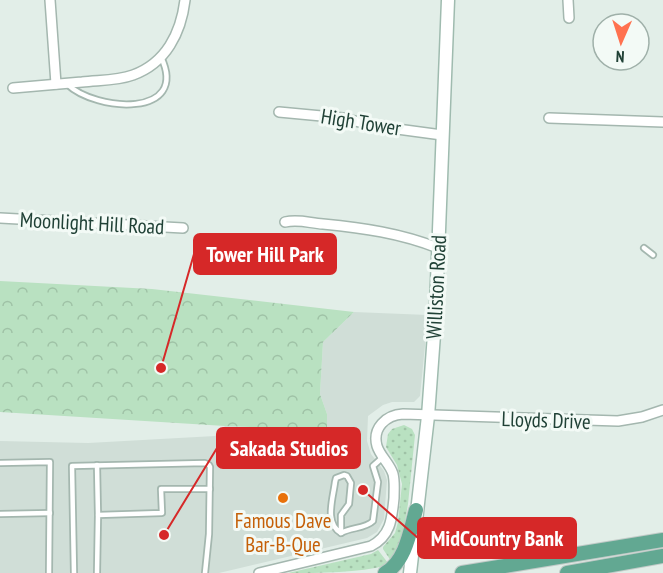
<svg xmlns="http://www.w3.org/2000/svg" width="663" height="573" font-family="'PT Sans Narrow',sans-serif">
  <defs>
    <pattern id="grass-dots" width="8" height="8" patternUnits="userSpaceOnUse" patternTransform="scale(1.5)"><rect width="8" height="8" fill="#b9e1c1"/><path d="M2 2h.1M6 6h.1" fill="none" stroke="#9fc2a6" stroke-width="1.8" stroke-linecap="round"/></pattern>
    <pattern id="park-crowns" width="20" height="18" patternUnits="userSpaceOnUse" patternTransform="scale(1.5)"><rect width="20" height="18" fill="#b9e1c1"/><path d="M2 6a3 3 0 1 1 6 0M12 15a3 3 0 1 1 6 0" fill="none" stroke="#9fc2a6"/></pattern>
  </defs>
  <rect width="100%" height="100%" fill="#e2eee8"/>
  <!-- built -->
  <path fill="#d0ded7" d="M354 312 428 315 420 396 414 402H392L383 405 368 416 367 441 371 454 384 471 387 480 384 519 377 532 367 538 219 573H0V441L88 443 215 436 225 426 326 430 327 414 320 394 323 342Z"/>
  <!-- grass -->
  <g fill="url(#grass-dots)">
    <path d="M404 425 412 429 415 435 408 504 400 551 391 561 383 549V547L395 533 398 522 402 484 397 465 386 447 388 434 392 429Z"/>
    <path d="M378 550 388 563V565C358 573 321 573 288 573L371 554Z"/>
  </g>
  <!-- park -->
  <path fill="url(#park-crowns)" d="M0 281 152 289 354 312 323 342 320 394 327 414V430L225 426 0 412Z"/>
  <g fill="none" stroke-linecap="round" stroke-linejoin="round">
    <!-- lane casing -->
    <g stroke="#a4b7af" stroke-width="8">
      <g id="lane">
        <path d="M67 84C96 112 190 118 161 57"/>
        <path d="M644 248 653 255"/>
        <path d="M0 463 50 462 49 573"/>
        <path d="M97 465 98 515"/>
        <path d="M344 475 347 476 351 483 349 504 341 515V533C324 523 333 499 335 482L336 478Z"/>
        <path d="M0 514 50 513"/>
        <path d="M341 533C351 527 365 529 373 521L378 482 373 466 382 458"/>
        <path d="M74 573 72 466 205 463 209 465 210 467 209 534 205 573"/>
        <path d="M97 573 98 515 162 513 161 489H210"/>
      </g>
    </g>
    <!-- street casing -->
    <g stroke="#a4b7af" stroke-width="12">
      <g id="street">
        <path d="M50 0 56 84"/>
        <path d="M568 0 569 18"/>
        <path d="M13 88C36 86 59 84 82 82 99 80 117 81 133 75 166 63 181 33 185 0"/>
        <path d="M279 112 343 118 375 126 442 135"/>
        <path d="M549 118 663 122"/>
        <path d="M0 218 183 228"/>
        <path d="M285 222C299 219 309 223 323 224 363 228 400 233 438 248"/>
        <path d="M259 573 371 546C391 536 392 518 394 498 394 490 395 482 393 474 390 464 380 456 377 446 372 428 386 415 403 414L618 421 642 417 663 410"/>
      </g>
    </g>
    <!-- secondary casing -->
    <g stroke="#9fbbaf" stroke-width="15">
      <path id="secondary" d="M410 573 428 416 436 307 448 0"/>
    </g>
    <!-- primary casing -->
    <g stroke="#c1cac7" stroke-width="16">
      <g id="primary">
        <path d="M385 573C406 561 410 531 416 510"/>
        <path d="M462 573 663 540"/>
        <path d="M567 573 663 556"/>
      </g>
    </g>
    <!-- lane -->
    <use href="#lane" stroke="#fff" stroke-width="4.5"/>
    <!-- street -->
    <use href="#street" stroke="#fff" stroke-width="9"/>
    <!-- secondary -->
    <use href="#secondary" stroke="#fff" stroke-width="12"/>
    <!-- primary -->
    <use href="#primary" stroke="#62a892" stroke-width="14"/>
  </g>
  <!-- markers -->
  <circle fill="#e8710a" stroke="#f3faf6" stroke-width="2" cx="283" cy="498" r="6"/>
  <g text-anchor="middle" dominant-baseline="central" stroke-width="6" stroke-linejoin="round" paint-order="stroke">
    <!-- street labels -->
    <g font-size="21" fill="#204136" stroke="#f3faf6">
      <text transform="translate(361 122) rotate(9)">High Tower</text>
      <text transform="translate(92 223) rotate(3)">Moonlight Hill Road</text>
      <text transform="translate(436 287) rotate(-87)">Williston Road</text>
      <text transform="translate(546 420) rotate(2)">Lloyds Drive</text>
    </g>
    <!-- food labels -->
    <g font-size="21" fill="#c56008" stroke="#f3faf6">
      <text x="283" y="520">Famous Dave<tspan x="283" dy="24">Bar-B-Que</tspan></text>
    </g>
  </g>
  <!-- callouts -->
  <path fill="none" stroke="#d62828" stroke-width="2" d="M161 368L194 254M164 535L217 448M363 490L418 538"/>
  <g fill="#d62828" stroke="#f3faf6" stroke-width="2">
    <circle cx="161" cy="368" r="6"/>
    <circle cx="164" cy="535" r="6"/>
    <circle cx="363" cy="490" r="6"/>
  </g>
  <g fill="#d62828" stroke="#d62828" stroke-width="2">
    <rect x="194" y="234" width="142" height="40" rx="6"/>
    <rect x="217" y="428" width="143" height="40" rx="6"/>
    <rect x="418" y="518" width="158" height="40" rx="6"/>
  </g>
  <g font-size="22" text-anchor="middle" font-weight="bold" fill="#fff">
    <text x="265" y="262">Tower Hill Park</text>
    <text x="289" y="456">Sakada Studios</text>
    <text x="497" y="546">MidCountry Bank</text>
  </g>
  <!-- north arrow -->
  <g transform="translate(621 42) rotate(183)"><circle r="28" fill="#f3faf6" stroke="#9fb0a9" stroke-width="1.5"/>
  <path d="M0-4.5L10 22L0 15L-10 22Z" fill="#ff714f"/>
  <text y="-9" font-size="16" font-weight="bold" text-anchor="middle" fill="#204136">N</text>
  </g>
</svg>
